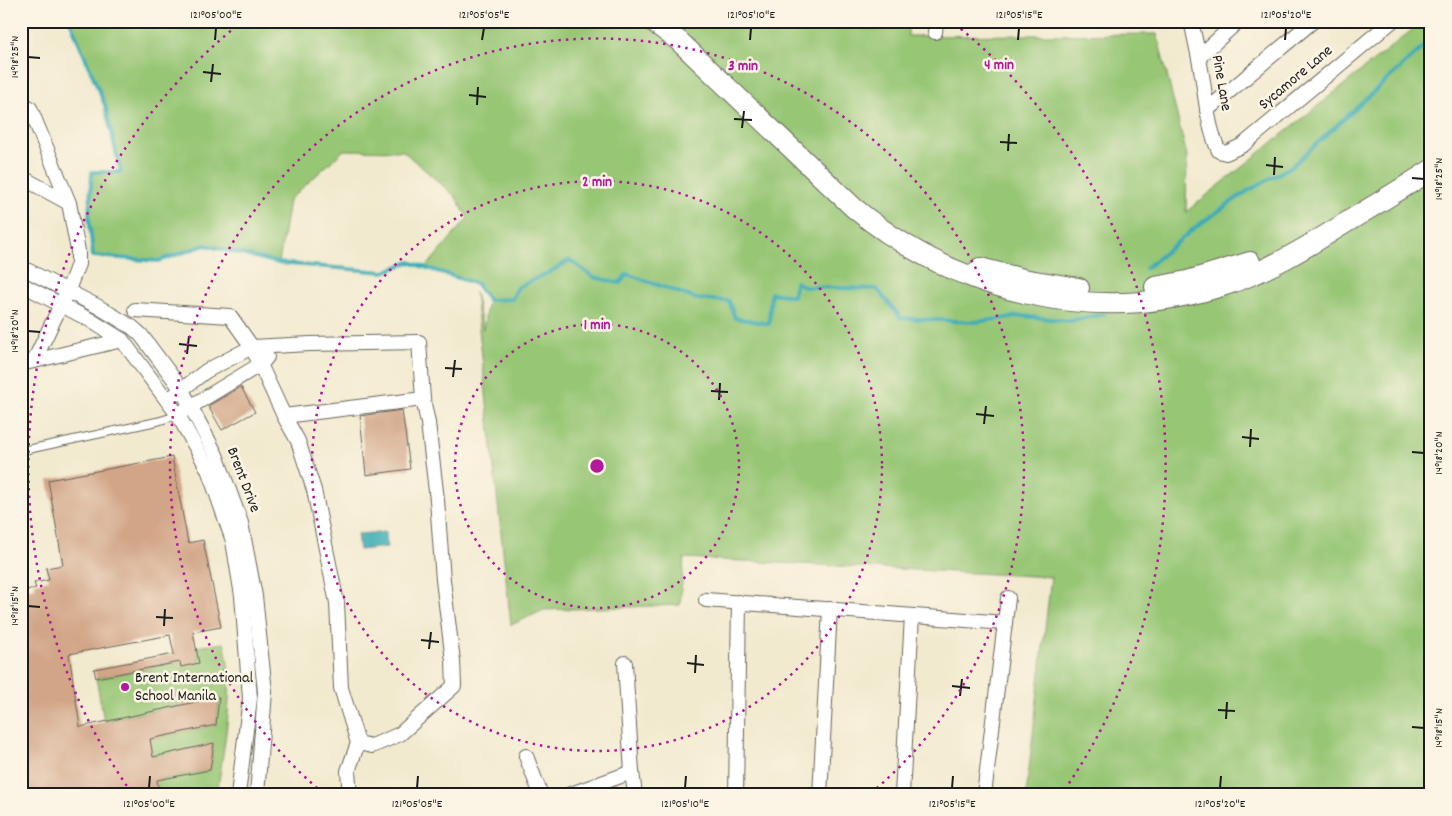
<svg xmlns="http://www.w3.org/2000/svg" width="1452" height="816" font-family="Dekko,sans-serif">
  <rect width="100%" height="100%" fill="#fcf5e5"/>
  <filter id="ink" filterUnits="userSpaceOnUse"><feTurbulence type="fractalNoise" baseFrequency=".02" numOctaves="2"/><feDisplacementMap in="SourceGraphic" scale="10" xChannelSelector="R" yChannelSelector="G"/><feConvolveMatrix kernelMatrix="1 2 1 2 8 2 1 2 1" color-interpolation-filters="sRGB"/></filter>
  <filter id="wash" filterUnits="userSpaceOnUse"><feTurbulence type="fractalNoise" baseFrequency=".0096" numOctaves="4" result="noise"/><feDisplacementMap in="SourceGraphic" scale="20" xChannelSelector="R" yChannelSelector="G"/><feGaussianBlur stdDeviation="1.12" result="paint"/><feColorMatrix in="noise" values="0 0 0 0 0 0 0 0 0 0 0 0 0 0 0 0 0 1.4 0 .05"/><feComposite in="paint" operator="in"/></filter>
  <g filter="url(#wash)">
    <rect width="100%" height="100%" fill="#f2eacf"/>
    <!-- green -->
    <g fill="#97c674" stroke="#5a7148">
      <path d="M70 21H908V36L1157 34 1187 156 1186 212 1423 21H1431V795H1026L1051 577 684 558 680 605 544 610 511 625 475 292 483 330 488 300 477 284 426 267 468 218 455 196 403 151 344 150 289 200 279 263 205 245 158 261 93 256 89 216 92 172 121 171 105 105Z"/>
      <path d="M224 643C237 687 223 749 217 795H206V789L178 795H159L157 780 210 770 214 744 153 757 150 739 216 725 219 698 104 721 96 678 180 662 199 663 196 647Z"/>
    </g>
    <!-- water -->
    <path fill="#3aacb5" stroke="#2b6468" d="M386 532 387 547 359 550 357 534Z"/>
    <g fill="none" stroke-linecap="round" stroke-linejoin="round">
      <!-- stream -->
      <g stroke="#3aacb5" stroke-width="4">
        <path d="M70 21 105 105 121 172H92L89 216 93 256 158 261 205 245 279 263 384 272 409 262 477 284 488 300 512 299 518 287 550 272 570 260 593 277 620 283 627 274 697 299 729 301 735 318 769 324 771 293 793 296 796 282 805 287 877 289 901 318 974 322 1022 316 1070 321 1104 314"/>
        <path d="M1146 268 1197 226 1246 192 1292 166 1431 40"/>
      </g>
    </g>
    <g id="blocks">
      <!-- building -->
      <g fill="#d2a587">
        <path d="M241 387 255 412 222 430 208 406Z"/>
        <path d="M402 410 410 469 366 475 360 416Z"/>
        <path d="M172 457 188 543 203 540 221 627 193 632 199 663 181 667 180 662 96 678 94 669 174 654 170 635 69 654 80 727 219 697 216 725 150 739 153 757 214 743 210 770 157 780 159 795H21V591L36 588 34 583 49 580 46 568 63 565 48 480Z"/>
      </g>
    </g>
  </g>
  <g filter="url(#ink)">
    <use href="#blocks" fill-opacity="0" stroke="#67645b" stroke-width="1"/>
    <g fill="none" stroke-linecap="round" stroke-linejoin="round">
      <!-- lane casing -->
      <g stroke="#67645b" stroke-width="9">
        <path id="lane" d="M21 451 159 421 178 415"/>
      </g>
      <!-- street casing -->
      <g stroke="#67645b" stroke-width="16">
        <g id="street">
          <path d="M1191 21C1195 39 1199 57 1202 75 1206 100 1208 128 1219 151L1226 153 1243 145 1392 21"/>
          <path d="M935 32 936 21"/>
          <path d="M1199 57 1238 21"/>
          <path d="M21 103 30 108 69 203 78 251V264L68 290 34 361"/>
          <path d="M1207 110 1313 21"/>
          <path d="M21 177 69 203"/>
          <path d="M21 267 97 306 132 327 141 335 182 390 216 455 241 523 255 596 265 692 257 795"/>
          <path d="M21 284 90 320 122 340 178 415 208 469 233 541 242 596 250 698 238 795"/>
          <path d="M135 310 230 316 252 347 284 416"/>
          <path d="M21 364 122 340"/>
          <path d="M168 400 206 371 252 347 310 344 419 342 423 399 428 423 437 500 443 580 453 661 454 686 400 734 372 746 358 743"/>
          <path d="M185 410 261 364 267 357"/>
          <path d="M706 600 1005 623"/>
          <path d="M625 663 632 772 635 795"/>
          <path d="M526 756 541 795"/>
          <path d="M350 795 348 771 358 743 341 688 337 603 314 490 298 441 284 416 423 399"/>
          <path d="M568 795 632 772"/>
          <path d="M736 795 739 602"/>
          <path d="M820 795 830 609"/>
          <path d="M902 795 912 616"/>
          <path d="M984 795 1008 598"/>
        </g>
      </g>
      <!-- secondary casing -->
      <g stroke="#67645b" stroke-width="22">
        <g id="secondary">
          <path d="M652 21 679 41 854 208C956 292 1091 326 1219 287 1265 273 1307 247 1347 222 1375 205 1403 188 1431 170"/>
          <path d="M980 268 1023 279 1079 288"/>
          <path d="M1155 287 1187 281 1250 262"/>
        </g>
      </g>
      <!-- lane -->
      <use href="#lane" stroke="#fff" stroke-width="7"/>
      <!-- street -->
      <use href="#street" stroke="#fff" stroke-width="14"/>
      <!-- secondary -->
      <use href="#secondary" stroke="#fff" stroke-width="20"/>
    </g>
  </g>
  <!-- ticks -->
  <path fill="none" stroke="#1c1c1c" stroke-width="2" d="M215 40 216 28M482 40 484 28M750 40 751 28M1018 40 1019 28M1285 40 1286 28M28 57 40 58M203 72 221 74M211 82 213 64M469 95 486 97M477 105 478 87M734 119 752 120M742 128 744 111M1000 142 1017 143M1008 151 1009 134M1266 165 1283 167M1274 175 1275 157M1412 178 1424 179M28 331 40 332M179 344 197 346M187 354 189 336M445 368 462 369M453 377 455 360M711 391 728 392M719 400 720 383M976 414 994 416M984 424 986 406M1242 437 1259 439M1250 447 1251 429M1412 452 1424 453M28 606 40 607M156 617 173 618M164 626 165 609M421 640 439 642M429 649 431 632M687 663 704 665M695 673 696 655M952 686 970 688M960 696 962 679M1218 710 1235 711M1226 719 1227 702M1412 727 1424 728M149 788 150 776M417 788 418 776M685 788 686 776M952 788 953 776M1220 788 1221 776"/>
  <!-- distance rings -->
  <g fill="none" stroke="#b5179e" stroke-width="2.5" stroke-dasharray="2.5 5">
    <circle cx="597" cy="466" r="142"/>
    <circle cx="597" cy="466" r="285"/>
    <path d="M323 793A427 427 0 1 1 871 793"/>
    <path d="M131 792A569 569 0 0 1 239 24M955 24A569 569 0 0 1 1063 792"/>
  </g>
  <!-- markers -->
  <circle fill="#b5179e" stroke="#fcf5e5" stroke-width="2" cx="125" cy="687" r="5"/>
  <g text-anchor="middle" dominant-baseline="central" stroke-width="5" stroke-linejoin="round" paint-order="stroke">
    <!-- street labels -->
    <g font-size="16" fill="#1c1c1c" stroke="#fcf5e5">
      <text transform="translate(1296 78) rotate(-40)">Sycamore Lane</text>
      <text transform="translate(1221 83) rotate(80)">Pine Lane</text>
      <text transform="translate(243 480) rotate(69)">Brent Drive</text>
    </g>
    <!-- poi labels -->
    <g font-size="16" fill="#1c1c1c" stroke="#fcf5e5" text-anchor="start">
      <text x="135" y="678">Brent International<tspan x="135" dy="18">School Manila</tspan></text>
    </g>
  </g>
  <circle cx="597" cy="466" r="8" fill="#b5179e" stroke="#fcf5e5" stroke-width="2.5"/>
  <g font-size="15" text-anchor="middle" font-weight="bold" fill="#b5179e" stroke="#fcf5e5" stroke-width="5" stroke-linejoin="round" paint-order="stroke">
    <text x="999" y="69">4 min</text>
    <text x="743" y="70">3 min</text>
    <text x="597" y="186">2 min</text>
    <text x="597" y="329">1 min</text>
  </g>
  <!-- margin -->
  <rect width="1452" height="816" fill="none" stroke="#fcf5e5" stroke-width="55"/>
  <rect x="28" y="28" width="1396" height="760" fill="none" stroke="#1c1c1c" stroke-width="2"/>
  <g font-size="12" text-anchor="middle" fill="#1c1c1c">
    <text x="216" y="18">121°05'00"E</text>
    <text x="484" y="18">121°05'05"E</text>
    <text x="751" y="18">121°05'10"E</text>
    <text x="1019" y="18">121°05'15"E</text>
    <text x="1286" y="18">121°05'20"E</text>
    <text transform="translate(14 57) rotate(-90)" y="4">14°18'25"N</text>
    <text transform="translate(1438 179) rotate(-90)" y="4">14°18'25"N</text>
    <text transform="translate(14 331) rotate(-90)" y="4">14°18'20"N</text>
    <text transform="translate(1438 453) rotate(-90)" y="4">14°18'20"N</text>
    <text transform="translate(14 606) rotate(-90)" y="4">14°18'15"N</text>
    <text transform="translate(1438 728) rotate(-90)" y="4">14°18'15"N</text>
    <text x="149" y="807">121°05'00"E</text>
    <text x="417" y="807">121°05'05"E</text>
    <text x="685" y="807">121°05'10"E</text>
    <text x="952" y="807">121°05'15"E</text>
    <text x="1220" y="807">121°05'20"E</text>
  </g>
</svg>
